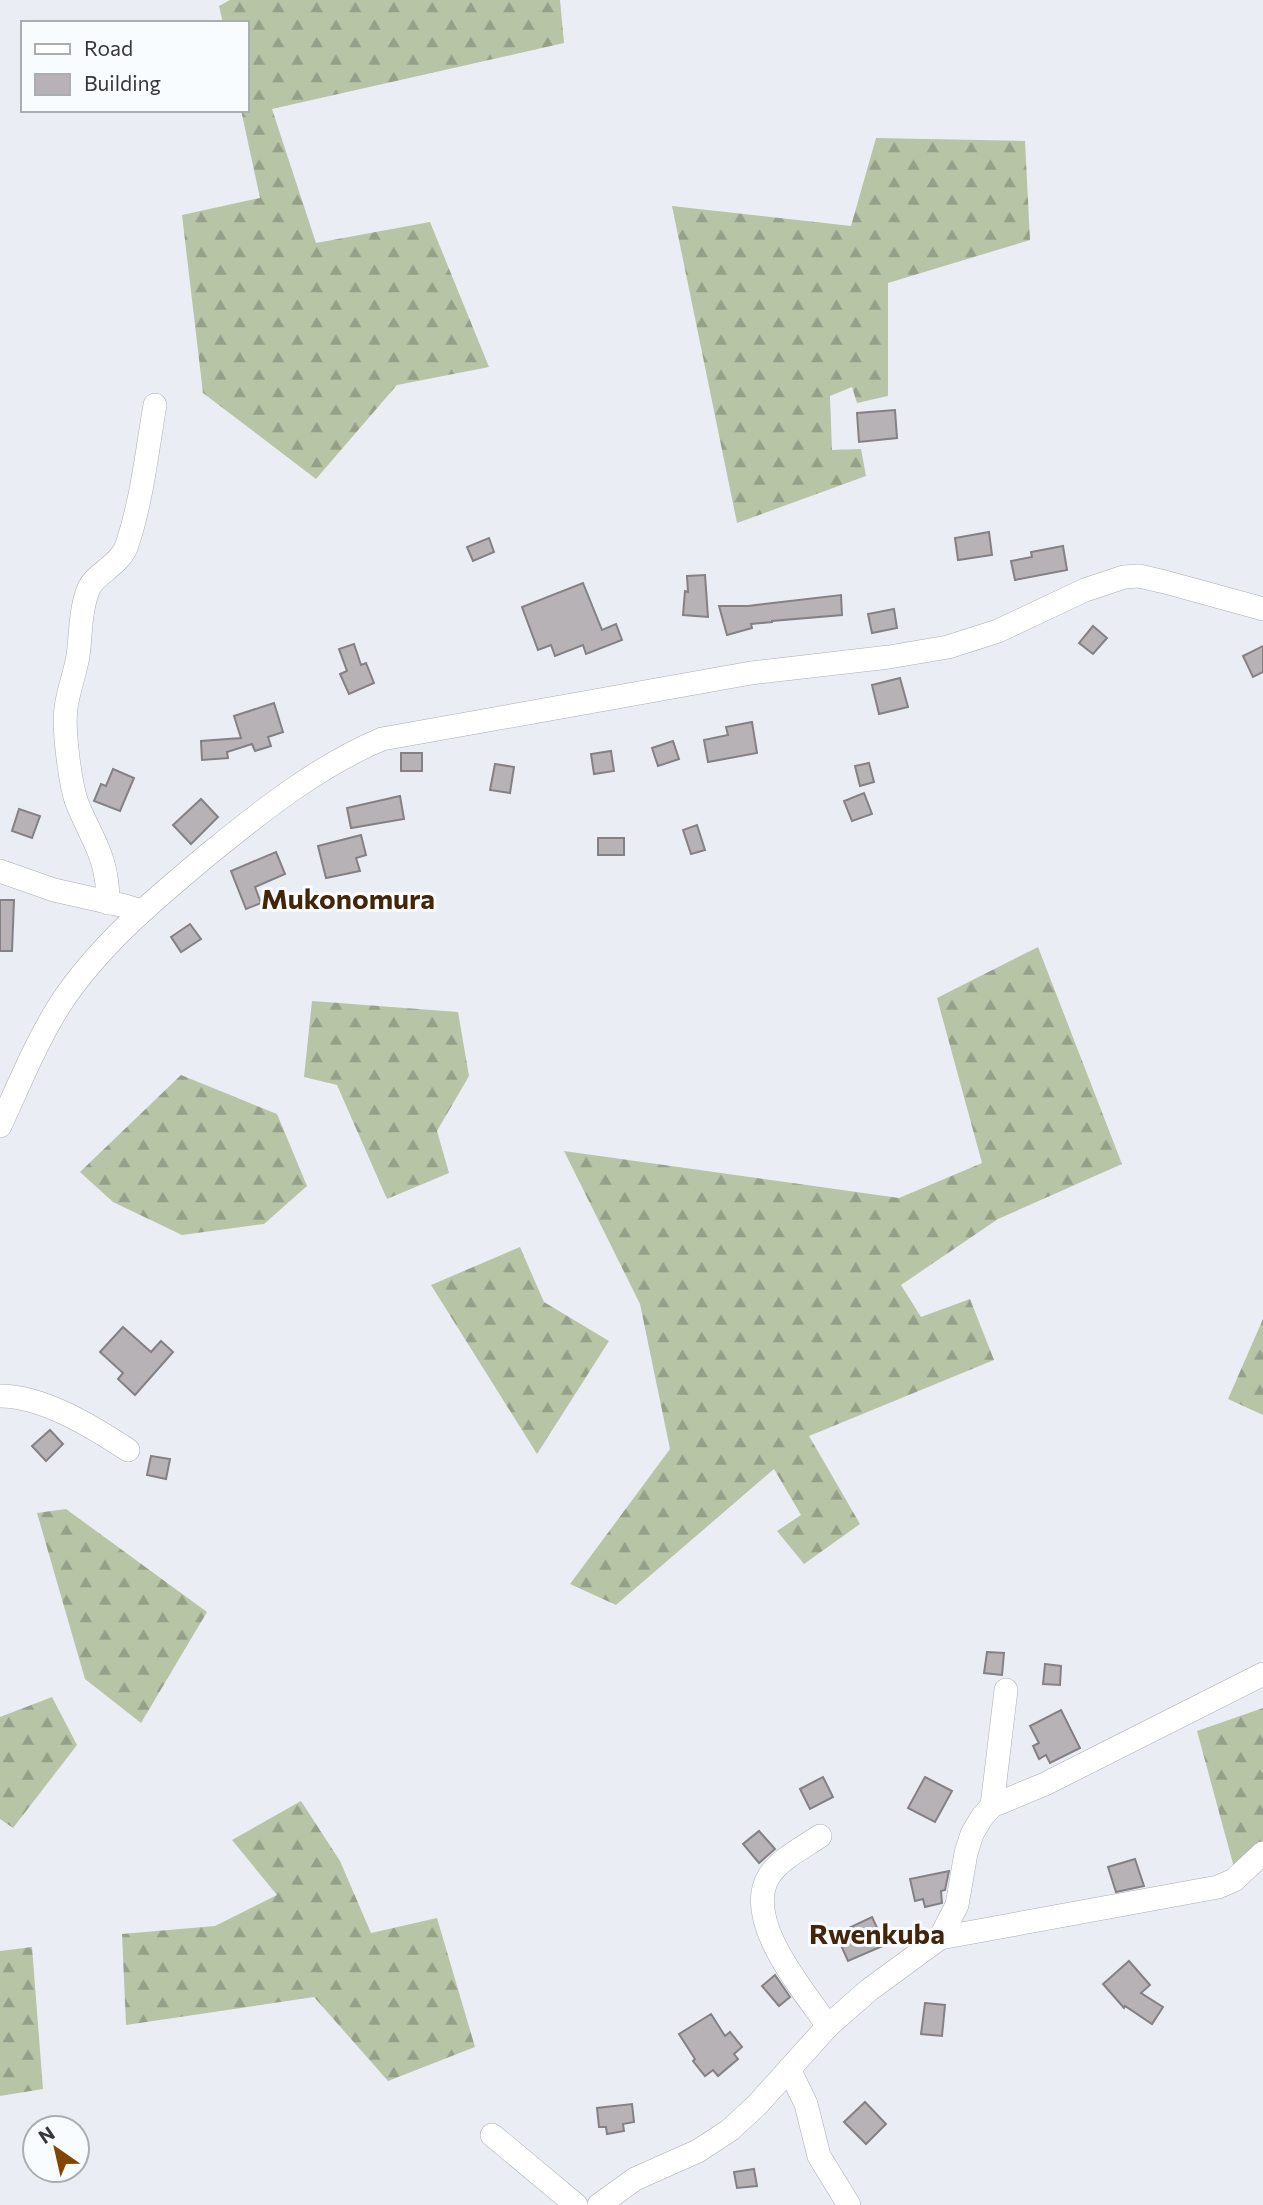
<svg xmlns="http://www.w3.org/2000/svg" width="1263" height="2205" font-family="Commissioner,sans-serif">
  <defs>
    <pattern id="forest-firs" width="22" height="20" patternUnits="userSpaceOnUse" patternTransform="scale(1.75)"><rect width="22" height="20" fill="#b8c4a6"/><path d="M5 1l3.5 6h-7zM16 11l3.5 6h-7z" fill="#96a088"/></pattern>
  </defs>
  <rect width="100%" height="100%" fill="#eaeef4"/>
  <!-- forest -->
  <g fill="url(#forest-firs)">
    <path d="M230 0H560L564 43 272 109 316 243 430 222 489 367 397 385 316 479 203 393 182 215 260 198 241 110H247V23H223L219 6Z"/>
    <path d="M876 138 1025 141 1030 240 888 283V396L857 403 852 387 830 396 832 450 861 449 866 476 737 523 672 206 851 226Z"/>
    <path d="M1038 947 1122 1164 998 1219 901 1285 921 1317 970 1299 994 1360 809 1436 860 1524 804 1564 777 1531 801 1515 774 1469 616 1605 570 1584 670 1449 640 1304 564 1151 899 1198 982 1163 937 998Z"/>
    <path d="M312 1001 458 1012 469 1076 437 1131 449 1173 387 1199 337 1085 304 1077Z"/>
    <path d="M181 1075 277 1114 307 1186 264 1224 182 1235 113 1202 80 1172Z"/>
    <path d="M520 1247 544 1302 609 1341 537 1454 431 1285Z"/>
    <path d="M1263 1319V1415L1228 1399Z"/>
    <path d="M66 1509 207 1612 141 1723 85 1679 37 1513Z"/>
    <path d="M52 1697 77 1745 13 1828 0 1819V1717Z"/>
    <path d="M1263 1708V1855L1235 1871 1197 1731Z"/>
    <path d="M301 1801 340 1861 371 1933 437 1918 475 2047 388 2081 314 1997 126 2025 122 1934 215 1926 277 1895 232 1840Z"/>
    <path d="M32 1947 43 2089 0 2096V1951Z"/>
  </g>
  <!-- building -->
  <g fill="#b7b2b6" stroke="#848084" stroke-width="2">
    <path d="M895 410 897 438 859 442 857 413Z"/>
    <path d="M989 532 992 555 958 560 955 538Z"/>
    <path d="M489 538 494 552 473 561 467 547Z"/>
    <path d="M1063 546 1067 570 1015 580 1011 561 1032 557 1031 552Z"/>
    <path d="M705 575 708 617 683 615 685 591 688 592 687 576Z"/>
    <path d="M583 583 602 630 616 624 622 640 586 654 583 645 555 656 551 645 538 650 522 607Z"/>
    <path d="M841 595 842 615 772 621V622L751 624 752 628 727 635 719 606H748Z"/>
    <path d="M894 609 897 628 872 633 868 614Z"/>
    <path d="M1093 626 1107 638 1093 654 1079 643Z"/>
    <path d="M354 644 361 665 366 663 374 683 349 694 340 674 347 671 339 649Z"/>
    <path d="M1263 646V672L1253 677 1243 656Z"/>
    <path d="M900 678 908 707 879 714 872 685Z"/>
    <path d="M274 703 283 732 268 737 271 746 255 751 252 744 227 752 228 758 202 760 201 741 241 738 234 716Z"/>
    <path d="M752 722 757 753 708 762 704 740 728 735 726 727Z"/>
    <path d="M673 741 679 759 658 766 652 748Z"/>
    <path d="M611 751 614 771 594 774 591 754Z"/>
    <rect x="401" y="753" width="21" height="18"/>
    <path d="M869 763 874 782 860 786 855 766Z"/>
    <path d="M495 764 514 767 510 793 490 790Z"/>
    <path d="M113 769 134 778 120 811 94 801 101 784 106 786Z"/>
    <path d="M864 793 872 814 852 821 844 801Z"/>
    <path d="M400 796 404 819 351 828 347 808Z"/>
    <path d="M201 799 218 817 191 844 173 825Z"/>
    <path d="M19 809 40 816 32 838 12 831Z"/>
    <path d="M697 825 705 850 691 854 683 830Z"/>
    <path d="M361 835 366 855 356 858 360 871 326 878 318 846Z"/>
    <rect x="598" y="838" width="26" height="17"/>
    <path d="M276 852 285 874 255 887 261 903 246 909 231 871Z"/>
    <path d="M0 900H14L12 951H0Z"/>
    <path d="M190 924 201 939 181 952 171 937Z"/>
    <path d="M123 1327 151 1352 161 1341 173 1352 135 1395 118 1379 123 1373 100 1352Z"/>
    <path d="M50 1430 63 1444 46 1461 32 1446Z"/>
    <path d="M151 1456 170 1459 166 1479 147 1475Z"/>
    <path d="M987 1652 1004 1653 1002 1675 984 1673Z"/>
    <path d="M1045 1664 1061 1666 1060 1685 1043 1684Z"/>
    <path d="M1061 1710 1080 1748 1050 1763 1046 1755 1039 1759 1033 1746 1039 1743 1030 1726Z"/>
    <path d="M823 1777 833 1797 810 1809 800 1789Z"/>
    <path d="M925 1777 952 1791 935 1822 908 1808Z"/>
    <path d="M759 1831 775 1849 759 1863 743 1844Z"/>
    <path d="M1135 1859 1144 1886 1116 1892 1108 1867Z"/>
    <path d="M949 1871 945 1890 941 1891 942 1903 925 1907 923 1899 915 1901 910 1879Z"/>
    <path d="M872 1917 885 1945 848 1961 836 1934Z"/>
    <path d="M1129 1961 1150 1985 1141 1993 1163 2007 1152 2024 1125 2006 1124 2008 1103 1984Z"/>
    <path d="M775 1975 790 1997 779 2006 762 1986Z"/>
    <path d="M925 2003 945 2005 942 2036 921 2034Z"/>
    <path d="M711 2014 725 2036 730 2032 742 2047 734 2054 738 2059 718 2076 713 2070 705 2076 693 2061 695 2059 679 2034Z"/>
    <path d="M865 2102 886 2124 866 2144 844 2122Z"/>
    <path d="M632 2104 634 2122 623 2124 624 2131 607 2134 606 2127H599L597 2108Z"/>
    <path d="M754 2169 757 2186 737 2188 734 2172Z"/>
  </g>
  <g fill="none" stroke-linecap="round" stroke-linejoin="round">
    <!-- minor casing -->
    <g stroke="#a9adb2" stroke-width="24">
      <g id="minor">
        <path d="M0 871 54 890 125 906 141 911"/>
        <path d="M108 903C108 857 93 842 77 803 70 783 63 729 66 708 68 691 75 674 78 656 81 634 80 609 89 588 95 574 121 564 127 545 142 500 147 451 155 405"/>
        <path d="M0 1126C19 1085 36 1042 61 1003 100 944 156 898 210 853 263 810 318 766 382 739L751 673 889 657 948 647 998 631 1085 590 1124 577 1139 576 1165 582 1263 609"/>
        <path d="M0 1396C43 1396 93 1427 128 1450"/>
        <path d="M992 1806 1006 1690"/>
        <path d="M820 1836C804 1847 780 1859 769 1876 742 1920 804 1991 828 2026"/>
        <path d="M940 1938 1218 1887 1234 1880 1263 1853"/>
        <path d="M789 2069 806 2104 819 2156 849 2205"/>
        <path d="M492 2135 576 2205"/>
        <path d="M599 2205 635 2179 698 2151 730 2130 757 2105 828 2026 869 1990 940 1938 957 1905 966 1853 972 1834 982 1817 992 1806 1045 1784 1263 1674"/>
      </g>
    </g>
    <!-- minor -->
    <use href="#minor" stroke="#fff" stroke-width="23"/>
  </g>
  <g text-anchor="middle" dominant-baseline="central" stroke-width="6" stroke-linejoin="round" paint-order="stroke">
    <!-- quarter labels -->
    <g font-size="28" font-weight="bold" fill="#432509" stroke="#f9fcff">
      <text x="348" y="898">Mukonomura</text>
      <text x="877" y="1933">Rwenkuba</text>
    </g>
  </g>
  <!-- legend -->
  <rect x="21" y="21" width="228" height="91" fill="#f9fcff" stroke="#abaeb0" stroke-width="2"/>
  <rect x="35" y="44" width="35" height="10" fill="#ffffff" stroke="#abaeb0" stroke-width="2"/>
  <text x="84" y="56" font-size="21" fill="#36383a">Road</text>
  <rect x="35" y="74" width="35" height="21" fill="#b7b2b6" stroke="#abaeb0" stroke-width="2"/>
  <text x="84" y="91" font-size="21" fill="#36383a">Building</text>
  <!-- north arrow -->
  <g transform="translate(56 2149) rotate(326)"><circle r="33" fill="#f9fcff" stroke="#abaeb0" stroke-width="2"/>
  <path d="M0-5L12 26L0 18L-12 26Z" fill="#824601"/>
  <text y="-10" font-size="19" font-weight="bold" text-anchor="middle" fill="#36383a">N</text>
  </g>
</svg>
